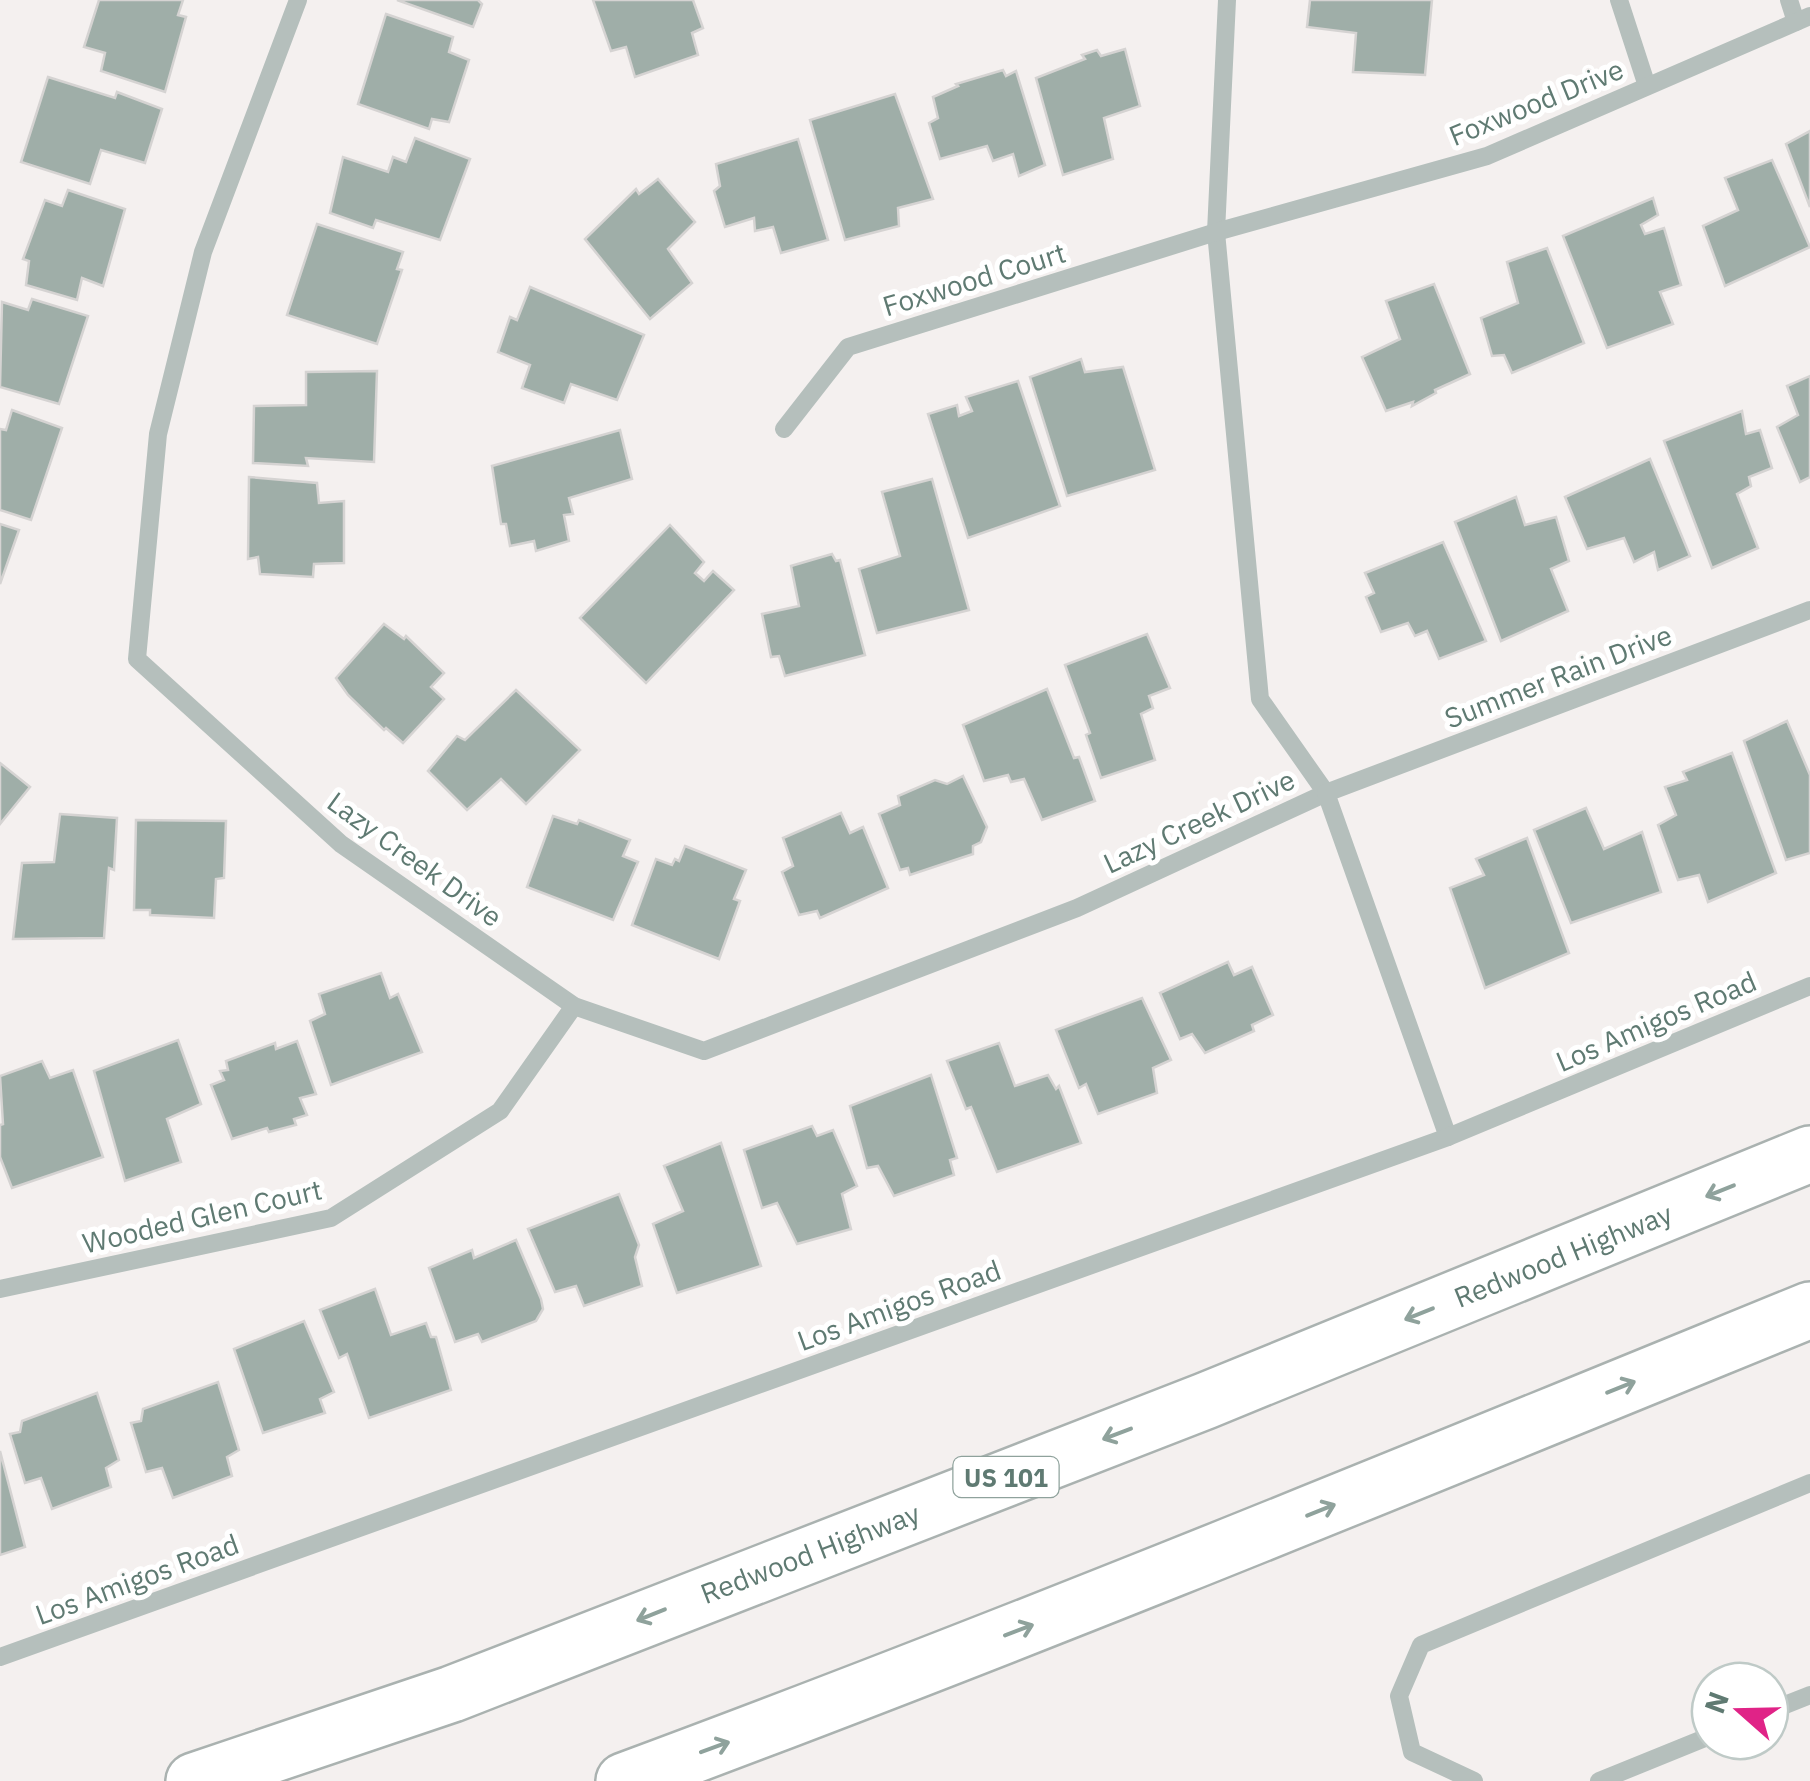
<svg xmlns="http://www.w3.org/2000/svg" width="1810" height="1781" font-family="'IBM Plex Sans',sans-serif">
  <rect width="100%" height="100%" fill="#f4f0ef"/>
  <!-- building -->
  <g fill="#9faea8" stroke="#d5d3d2" stroke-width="2.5">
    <path d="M99 0H183L178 15 186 17 165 92 101 71 105 53 84 47Z"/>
    <path d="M397 0H478L482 4 473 27Z"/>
    <path d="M593 0H693L703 28 692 33 698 55 635 77 626 47 611 51Z"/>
    <path d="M1310 0H1432L1425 75 1353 72 1356 33 1307 27Z"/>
    <path d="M386 14 453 37 449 52 469 60 449 122 432 119 429 129 358 104Z"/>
    <path d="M1125 49 1140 106 1104 118 1113 159 1063 175 1036 78 1085 59 1082 55 1097 50 1101 56Z"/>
    <path d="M1003 70 1006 76 1016 71 1045 165 1019 176 1013 154 993 161 987 146 940 159 929 123 938 118 933 97 958 86 956 84Z"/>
    <path d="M48 77 115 98 117 92 162 109 145 163 101 150 90 184 21 162Z"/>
    <path d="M895 94 933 199 898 208 899 226 845 240 810 120Z"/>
    <path d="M1810 131V207L1786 144Z"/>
    <path d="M415 138 470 159 440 240 376 220 373 228 330 213 343 157 388 172 393 157 406 162Z"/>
    <path d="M798 139 828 240 781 253 773 227 755 231 754 218 725 227 714 191 720 186 716 164Z"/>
    <path d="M1772 160 1810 247 1725 286 1703 226 1738 210 1725 178Z"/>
    <path d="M658 179 695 222 668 249 692 283 650 319 585 239 636 189 639 194Z"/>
    <path d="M68 190 125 209 103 286 82 278 77 300 26 285 29 261 23 259 45 200 62 206Z"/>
    <path d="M1653 198 1658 215 1641 225 1645 234 1664 228 1681 285 1660 292 1673 324 1607 348 1563 236Z"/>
    <path d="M317 224 403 252 397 269 402 270 377 344 287 315Z"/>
    <path d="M1547 248 1584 343 1512 373 1504 355 1492 356 1481 318 1518 303 1507 262Z"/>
    <path d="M1434 284 1470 374 1435 390 1436 393 1412 406 1413 402 1386 411 1362 357 1400 339 1386 301Z"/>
    <path d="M530 287 644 335 617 400 571 384 564 403 522 388 530 365 498 352 510 317 517 320Z"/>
    <path d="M32 299 88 316 59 404 0 387 2 302 28 310Z"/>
    <path d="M1081 359 1085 372 1123 367 1155 470 1067 496 1030 377Z"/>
    <path d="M377 371 374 462 306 458 308 466 253 463 254 406 306 405V372Z"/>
    <path d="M1810 376V477L1800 482 1777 427 1798 415 1787 386Z"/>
    <path d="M1018 381 1060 506 968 538 928 414 957 405 959 416 972 411 966 397Z"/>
    <path d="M12 410 62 428 31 520 0 510V429L6 430Z"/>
    <path d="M1742 411 1746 434 1760 430 1772 468 1749 477 1751 486 1737 494 1758 548 1712 568 1664 441Z"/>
    <path d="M620 430 632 479 569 498 573 514 564 515 569 541 536 551 534 541 510 546 506 524H501L492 466Z"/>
    <path d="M1650 459 1690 556 1658 570 1654 552 1634 562 1624 538 1587 549 1565 497Z"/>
    <path d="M249 477 317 483 319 503 344 501V563L314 564 313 577 260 574 258 557 248 559Z"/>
    <path d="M932 479 969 610 877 633 859 569 900 556 882 492Z"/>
    <path d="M1516 497 1525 525 1556 517 1569 561 1551 569 1568 611 1501 641 1455 522Z"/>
    <path d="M0 524 19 530 0 584Z"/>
    <path d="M670 525 704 562 695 573 704 581 713 571 734 590 646 683 580 618Z"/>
    <path d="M1443 542 1486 641 1439 659 1427 631 1415 636 1408 623 1381 632 1366 597 1374 593 1365 573Z"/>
    <path d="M832 554 836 561 840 560 865 655 785 676 779 656 771 657 762 614 799 606 791 566Z"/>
    <path d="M384 624 404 639 406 636 444 673 431 687 444 699 403 743 386 728 384 730 348 695 336 678Z"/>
    <path d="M1147 634 1170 688 1149 696 1153 708 1141 714 1155 760 1101 778 1086 735 1090 733 1065 665Z"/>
    <path d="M1047 689 1074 758 1079 757 1095 801 1042 820 1024 779 1011 782 1008 775 984 781 963 725Z"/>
    <path d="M516 690 580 750 526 804 501 779 467 810 428 771 457 736 465 740Z"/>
    <path d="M1787 721 1810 775V853L1786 860 1744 741Z"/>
    <path d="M1732 753 1776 873 1708 902 1699 875 1678 880 1658 825 1676 815 1665 787 1687 780 1683 772Z"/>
    <path d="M0 763 30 787 0 824Z"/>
    <path d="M963 776 987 827 981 842 973 846V854L910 875 908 868 900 870 879 814 900 805 898 796 935 780 947 784Z"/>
    <path d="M1586 808 1604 849 1642 832 1661 892 1571 923 1534 830Z"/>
    <path d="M841 813 850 833 863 827 888 888 820 918 817 911 799 915 782 872 793 866 783 838Z"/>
    <path d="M60 814 117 818 114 870 109 868 104 938 13 939 22 863 54 862Z"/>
    <path d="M553 816 577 824 579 820 630 840 623 856 638 862 613 920 527 887Z"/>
    <path d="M136 820 226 821 224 878 216 879 214 918 150 915V910H134Z"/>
    <path d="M1527 838 1569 953 1485 988 1450 888 1484 875 1476 859Z"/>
    <path d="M685 846 746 870 734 899 740 901 719 959 632 925 656 859 672 865 675 859 679 861Z"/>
    <path d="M1228 962 1234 975 1252 967 1273 1015 1252 1025 1254 1031 1205 1053 1192 1034 1180 1039 1160 993Z"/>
    <path d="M381 973 390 998 398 994 422 1052 331 1085 310 1021 325 1014 319 994Z"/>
    <path d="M1142 998 1171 1060 1153 1068 1157 1093 1098 1114 1086 1084 1079 1088 1056 1030Z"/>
    <path d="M178 1040 201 1104 167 1119 181 1162 125 1181 94 1071Z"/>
    <path d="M297 1041 316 1094 300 1098 307 1115 294 1119 296 1125 269 1132 267 1128 232 1139 211 1085 224 1080 220 1071 228 1070 226 1061 275 1043 276 1049Z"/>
    <path d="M999 1043 1015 1086 1048 1075 1056 1089 1059 1086 1081 1143 997 1172 971 1107 966 1109 947 1061Z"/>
    <path d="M42 1061 50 1078 73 1070 103 1157 12 1188 0 1157V1125L3 1124 0 1076Z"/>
    <path d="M931 1075 957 1158 950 1160 954 1175 894 1196 878 1166 867 1168 850 1106Z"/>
    <path d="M812 1126 817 1136 833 1130 857 1186 842 1194 851 1229 797 1244 777 1203 762 1208 744 1150Z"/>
    <path d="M721 1143 761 1266 677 1293 653 1224 683 1211 664 1166Z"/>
    <path d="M619 1194 639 1245 635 1257 642 1286 584 1306 576 1286 555 1292 528 1229Z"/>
    <path d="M516 1240 541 1299 543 1309 536 1321 482 1342 478 1334 455 1342 429 1268 472 1250 474 1258Z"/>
    <path d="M375 1289 391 1335 426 1323 431 1337H436L451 1390 369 1418 347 1354 339 1358 320 1310Z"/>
    <path d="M304 1321 334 1392 320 1399 325 1413 263 1433 234 1349Z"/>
    <path d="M218 1382 239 1450 227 1457 232 1476 173 1498 162 1468 146 1472 131 1423 141 1421 143 1409Z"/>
    <path d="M97 1393 119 1460 106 1468 111 1487 52 1509 41 1478 25 1483 10 1434 20 1432 22 1421Z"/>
    <path d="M0 1451 25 1547 0 1555Z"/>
  </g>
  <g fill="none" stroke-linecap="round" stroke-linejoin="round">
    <!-- highway casing -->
    <g stroke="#aab2b0" stroke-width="60">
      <g id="highway">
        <path d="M194 1781 452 1694 1205 1401 1810 1154"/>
        <path d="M624 1781C1023 1633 1416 1471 1810 1310"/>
      </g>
    </g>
    <!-- minor -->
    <g stroke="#b5bfbc" stroke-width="18">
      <path d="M298 0 203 252 158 434 137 659 341 844 574 1006 704 1051 1077 908 1326 793 1260 699 1216 232 1227 0"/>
      <path d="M1619 0 1647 86"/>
      <path d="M1789 0 1796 22"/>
      <path d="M784 429 848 347 1216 232 1487 156 1810 16"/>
      <path d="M1448 1137 1326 793 1810 610"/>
      <path d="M0 1289 331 1218 500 1111 574 1006"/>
      <path d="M0 1657 1448 1137 1810 986"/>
      <path d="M1770 1711 1810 1695"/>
      <path d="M1474 1781 1412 1752 1399 1696 1421 1645 1810 1483"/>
      <path d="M1599 1781 1710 1736"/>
    </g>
    <!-- highway -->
    <use href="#highway" stroke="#fff" stroke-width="55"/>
  </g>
  <!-- one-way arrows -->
  <defs><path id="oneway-shaft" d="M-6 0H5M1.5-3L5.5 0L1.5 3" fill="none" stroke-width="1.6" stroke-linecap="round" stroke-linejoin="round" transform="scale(2.5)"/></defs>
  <g stroke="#8fa29c">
    <use href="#oneway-shaft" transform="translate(1720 1191) rotate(158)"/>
    <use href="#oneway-shaft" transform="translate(1419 1314) rotate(158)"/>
    <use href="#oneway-shaft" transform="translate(1621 1387) rotate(-22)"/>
    <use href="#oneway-shaft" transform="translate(1117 1434) rotate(159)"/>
    <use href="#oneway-shaft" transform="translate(1321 1510) rotate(-22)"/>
    <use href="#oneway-shaft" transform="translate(651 1615) rotate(158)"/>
    <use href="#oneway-shaft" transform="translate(1019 1630) rotate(-21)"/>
    <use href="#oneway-shaft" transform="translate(715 1747) rotate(-20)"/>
  </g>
  <g text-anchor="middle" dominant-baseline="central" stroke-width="10" stroke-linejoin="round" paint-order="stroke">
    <!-- shield labels -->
    <rect fill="#fff" stroke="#8fa29c" stroke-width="2.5" x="953.5" y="1457" width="105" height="40" rx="8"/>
    <g font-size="25" font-weight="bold" fill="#5f7a72">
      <text x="1006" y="1477">US 101</text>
    </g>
    <!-- street labels -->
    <g font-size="28" fill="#5f7a72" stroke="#fff">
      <text transform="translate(1536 102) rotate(-22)">Foxwood Drive</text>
      <text transform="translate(974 279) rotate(-17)">Foxwood Court</text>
      <text transform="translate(1558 676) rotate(-21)">Summer Rain Drive</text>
      <text transform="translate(1199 821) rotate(-25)">Lazy Creek Drive</text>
      <text transform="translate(415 859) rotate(36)">Lazy Creek Drive</text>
      <text transform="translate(1656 1021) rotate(-23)">Los Amigos Road</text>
      <text transform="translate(202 1216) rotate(-13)">Wooded Glen Court</text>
      <text transform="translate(1563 1255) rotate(-22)">Redwood Highway</text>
      <text transform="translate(899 1305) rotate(-20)">Los Amigos Road</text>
      <text transform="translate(810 1553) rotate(-21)">Redwood Highway</text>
      <text transform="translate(137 1579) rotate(-20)">Los Amigos Road</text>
    </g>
  </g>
  <!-- north arrow -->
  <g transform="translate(1740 1711) rotate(290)"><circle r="48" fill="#ffffff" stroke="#bfcac7" stroke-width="2.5"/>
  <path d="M0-8L18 38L0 25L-18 38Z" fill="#e02387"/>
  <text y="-15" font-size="28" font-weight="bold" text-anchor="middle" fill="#5f7a72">N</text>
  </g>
</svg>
